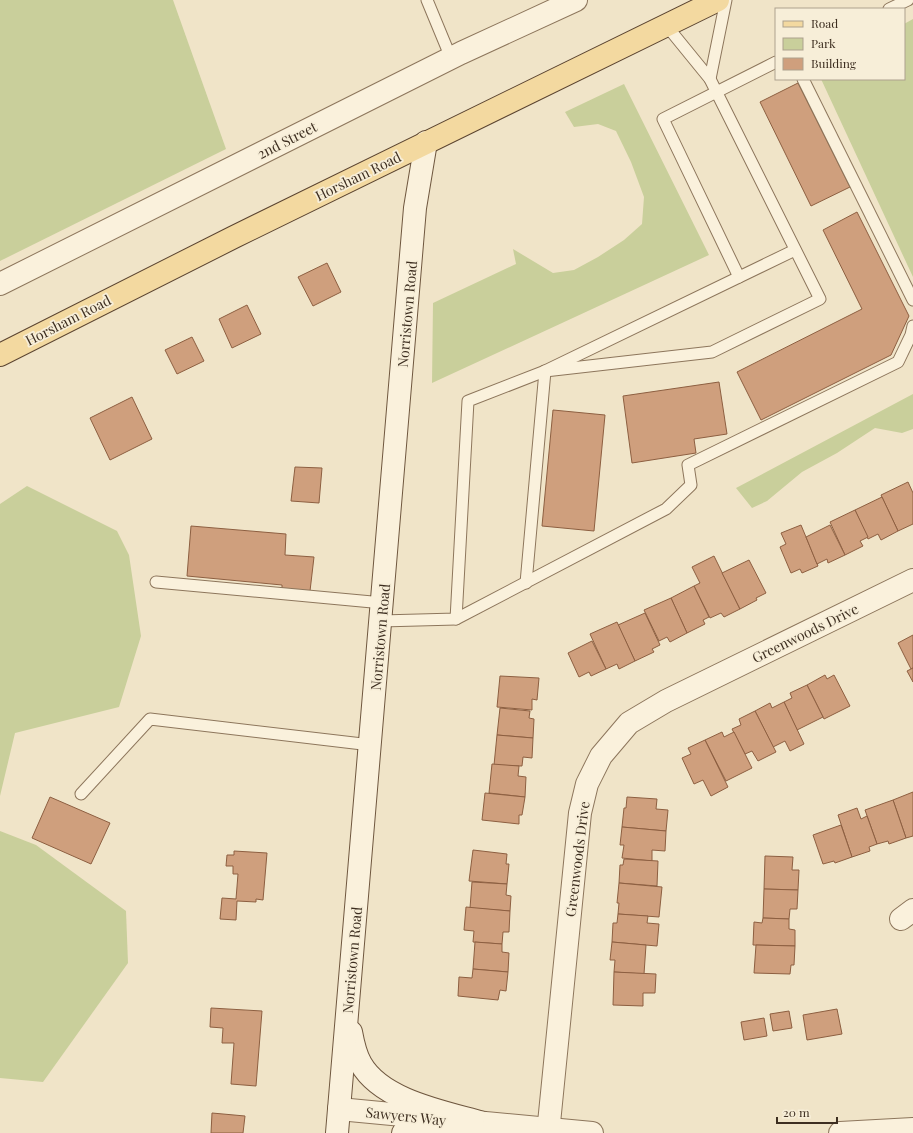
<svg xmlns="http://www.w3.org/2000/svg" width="913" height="1133" font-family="'Playfair Display',serif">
  <rect width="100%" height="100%" fill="#f0e4c8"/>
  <!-- green -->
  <g fill="#c9cf9b">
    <path d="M0 0H173L226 149 0 261Z"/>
    <path d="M913 19V277L821 79H904V24Z"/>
    <path d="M624 84 709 255 432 383 433 303 516 264 513 249 553 273 574 270 598 257 624 240 642 224 644 197 631 162 616 131 598 124 574 127 565 112Z"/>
    <path d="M913 394V429L902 433 875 428 837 453 802 472 767 501 752 508 736 488Z"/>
    <path d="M27 486 117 531 129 555 141 636 119 707 15 733 0 796V504Z"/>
    <path d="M0 831 36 845 126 911 128 963 43 1082 0 1078Z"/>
  </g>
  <!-- building -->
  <g fill="#cf9f7d" stroke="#8d5f41">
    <path d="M798 83 850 187 811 206 760 102Z"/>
    <path d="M857 212 909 316 891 355 761 420 737 372 862 309 823 230Z"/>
    <path d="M327 263 341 292 313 306 298 277Z"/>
    <path d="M247 305 261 334 232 348 219 319Z"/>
    <path d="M192 337 204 361 177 374 165 350Z"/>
    <path d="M719 382 727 434 694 439 696 453 632 463 623 396Z"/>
    <path d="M132 397 152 439 110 460 90 418Z"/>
    <path d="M553 410 605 415 594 531 542 526Z"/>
    <path d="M295 467 322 468 319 503 291 501Z"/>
    <path d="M908 482 913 493V524L898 531 881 495Z"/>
    <path d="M882 497 898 531 881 540 878 534 868 539 855 510Z"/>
    <path d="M855 510 868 537 860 541 863 546 845 555 830 522Z"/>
    <path d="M801 525 818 566 802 573 800 569 791 573 780 547 786 544 781 533Z"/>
    <path d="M830 525 845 555 828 563 827 559 817 564 806 537Z"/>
    <path d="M191 526 286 534 285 555 314 557 310 591 282 589V585L187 576Z"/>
    <path d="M714 556 740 609 724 617 721 613 710 618 694 586 700 583 692 567Z"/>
    <path d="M749 560 766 593 756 598 757 600 740 609 722 573Z"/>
    <path d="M694 586 709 617 703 620 705 624 687 633 671 598Z"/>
    <path d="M671 598 687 633 670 642 667 637 659 641 644 610Z"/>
    <path d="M645 613 660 645 652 649 654 652 635 661 618 625Z"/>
    <path d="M617 622 635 661 619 669 617 664 606 669 590 634Z"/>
    <path d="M913 635V668L911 669 898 643Z"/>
    <path d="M592 641 606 669 591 676 589 672 579 677 568 653Z"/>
    <path d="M913 668V682L907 671Z"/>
    <path d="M825 675 827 679 834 675 850 706 824 719 807 685Z"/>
    <path d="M500 676 539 678 537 700 532 699V710L497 707Z"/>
    <path d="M807 685 823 717 797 730 784 702 792 698 790 693Z"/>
    <path d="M784 702 804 744 790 751 785 741 773 747 755 711 770 703 772 708Z"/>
    <path d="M500 708 530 711 529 718 534 719 533 738 497 735Z"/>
    <path d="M755 711 776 752 758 761 752 751 745 754 732 729 741 725 739 719Z"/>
    <path d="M722 732 724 737 734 732 752 768 726 781 705 740Z"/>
    <path d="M497 735 533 738 532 758 523 757 522 766 494 765Z"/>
    <path d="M705 740 728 787 711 796 703 780 694 784 682 758 691 754 688 748Z"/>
    <path d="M492 764 519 766 518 776 526 777 525 797 489 793Z"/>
    <path d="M913 792V836L906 838 893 800Z"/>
    <path d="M485 793 525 797 522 815H519V824L482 820Z"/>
    <path d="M50 797 110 823 91 864 32 838Z"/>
    <path d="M627 797 657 799 656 809 668 810 666 831 622 827 624 808H626Z"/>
    <path d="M893 800 906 838 889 844 888 841 877 844 865 810Z"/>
    <path d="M857 808 861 819 867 816 877 844 869 847 870 851 852 857 838 815Z"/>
    <path d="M841 825 852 857 835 863 834 861 823 864 813 835Z"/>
    <path d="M622 827 666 831 665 851 652 850V861L622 858 624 845H620Z"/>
    <path d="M473 850 507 854 506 864H509L507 884 469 881Z"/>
    <path d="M234 851 267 853 263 900 256 899V902L237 901 236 920 220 919 222 898 236 899 238 874H233V866H226L227 855H234Z"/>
    <path d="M765 856 793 857 792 870H799L798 890 764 889Z"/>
    <path d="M624 859 658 861 657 886 619 883 620 865H623Z"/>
    <path d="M472 882 507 884 506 895 511 896 510 911 470 908Z"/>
    <path d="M619 883 662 887 659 917 618 914 619 903H617Z"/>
    <path d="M764 889 798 890 797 909H790L789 919 763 918Z"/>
    <path d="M466 907 510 911 509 932H503L502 944 473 942 474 931 464 930Z"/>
    <path d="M618 914 648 916 647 923 659 924 657 946 612 942 613 923H617Z"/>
    <path d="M763 918 789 919V929L795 930V946L753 945 754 922 762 923Z"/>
    <path d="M475 942 502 944V952L509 953 508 972 473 969Z"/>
    <path d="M612 942 646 945 644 974 614 972 615 960H610Z"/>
    <path d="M756 945 795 946 794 965H791L790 974 754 973Z"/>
    <path d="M473 969 508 972 506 991 500 990 498 1000 458 996 459 977 472 978Z"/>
    <path d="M614 972 656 974 655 993H643V1006L613 1005Z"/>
    <path d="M211 1008 262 1011 256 1086 231 1084 234 1043H222L223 1028 210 1027Z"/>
    <path d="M837 1009 842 1034 807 1040 803 1015Z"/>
    <path d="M789 1011 792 1028 773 1031 770 1014Z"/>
    <path d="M764 1018 767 1036 744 1040 741 1022Z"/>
    <path d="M212 1113 245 1116 243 1133H211Z"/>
  </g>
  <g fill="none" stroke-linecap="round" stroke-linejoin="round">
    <!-- service casing -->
    <g stroke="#8d765c" stroke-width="13">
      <g id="service">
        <path d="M427 0 451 58"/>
        <path d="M889 9 908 0"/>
        <path d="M710 79 726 0"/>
        <path d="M803 79 913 300"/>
        <path d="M739 277 663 119 776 62"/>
        <path d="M156 582 383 603"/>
        <path d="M526 583 545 371 712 352 820 299 710 79 666 25"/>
        <path d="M456 619 468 401 545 371 795 250"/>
        <path d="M381 621 456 619 666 509 691 485 688 465 898 362 911 335 913 326"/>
        <path d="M81 794 150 719 371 745"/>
      </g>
    </g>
    <!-- minor casing -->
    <g stroke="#8d765c" stroke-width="24">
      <g id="minor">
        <path d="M0 284 461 53 576 0"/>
        <path d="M901 919 913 910"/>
        <path d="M339 1109 592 1133"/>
        <path d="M548 1133 580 813 587 784 601 756 629 723 666 701 913 580"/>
        <path d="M840 1133 913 1129"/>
      </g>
    </g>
    <!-- secondary casing -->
    <g stroke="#6f573f" stroke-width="24">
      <g id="secondary">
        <path d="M351 1032C353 1043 355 1054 361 1064 382 1101 445 1112 483 1123"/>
        <path d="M337 1133 415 208 426 142"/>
        <path d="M403 1133 473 1124"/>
      </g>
    </g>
    <!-- primary casing -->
    <g stroke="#5b4430" stroke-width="24">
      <path id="primary" d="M0 355 234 237 718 0"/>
    </g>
    <!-- service -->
    <use href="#service" stroke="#faf1dc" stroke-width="11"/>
    <!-- minor -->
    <use href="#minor" stroke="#faf1dc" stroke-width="22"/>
    <!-- secondary -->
    <use href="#secondary" stroke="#faf1dc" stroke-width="22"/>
    <!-- primary -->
    <use href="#primary" stroke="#f3d9a0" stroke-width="22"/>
  </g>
  <g text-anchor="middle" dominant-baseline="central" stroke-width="3.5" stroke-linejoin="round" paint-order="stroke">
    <!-- street labels -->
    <g font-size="14" fill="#3d2e20" stroke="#f7eed8">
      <text transform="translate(287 140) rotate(-27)">2nd Street</text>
      <text transform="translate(358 176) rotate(-26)">Horsham Road</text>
      <text transform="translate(407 314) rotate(-85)">Norristown Road</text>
      <text transform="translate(68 320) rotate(-27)">Horsham Road</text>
      <text transform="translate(805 633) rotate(-26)">Greenwoods Drive</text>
      <text transform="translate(380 637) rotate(-85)">Norristown Road</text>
      <text transform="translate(577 859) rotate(-83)">Greenwoods Drive</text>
      <text transform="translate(352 960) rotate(-85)">Norristown Road</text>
      <text transform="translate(406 1116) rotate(6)">Sawyers Way</text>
    </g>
  </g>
  <!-- legend -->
  <rect x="775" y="8" width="130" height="72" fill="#f7eed8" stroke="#ada18e"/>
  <rect x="783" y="21" width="20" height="6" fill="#f3d9a0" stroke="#ada18e"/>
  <text x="811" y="28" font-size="12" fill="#3d2e20">Road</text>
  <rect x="783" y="38" width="20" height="12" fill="#c9cf9b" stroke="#ada18e"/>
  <text x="811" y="48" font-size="12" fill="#3d2e20">Park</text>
  <rect x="783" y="58" width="20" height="12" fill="#cf9f7d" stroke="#ada18e"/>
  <text x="811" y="68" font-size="12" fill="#3d2e20">Building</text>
  <!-- scale -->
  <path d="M777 1117v6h60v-6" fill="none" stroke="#3d2e20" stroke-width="2"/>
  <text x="783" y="1117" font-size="12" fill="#3d2e20" stroke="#f7eed8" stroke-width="3" paint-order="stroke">20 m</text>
</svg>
